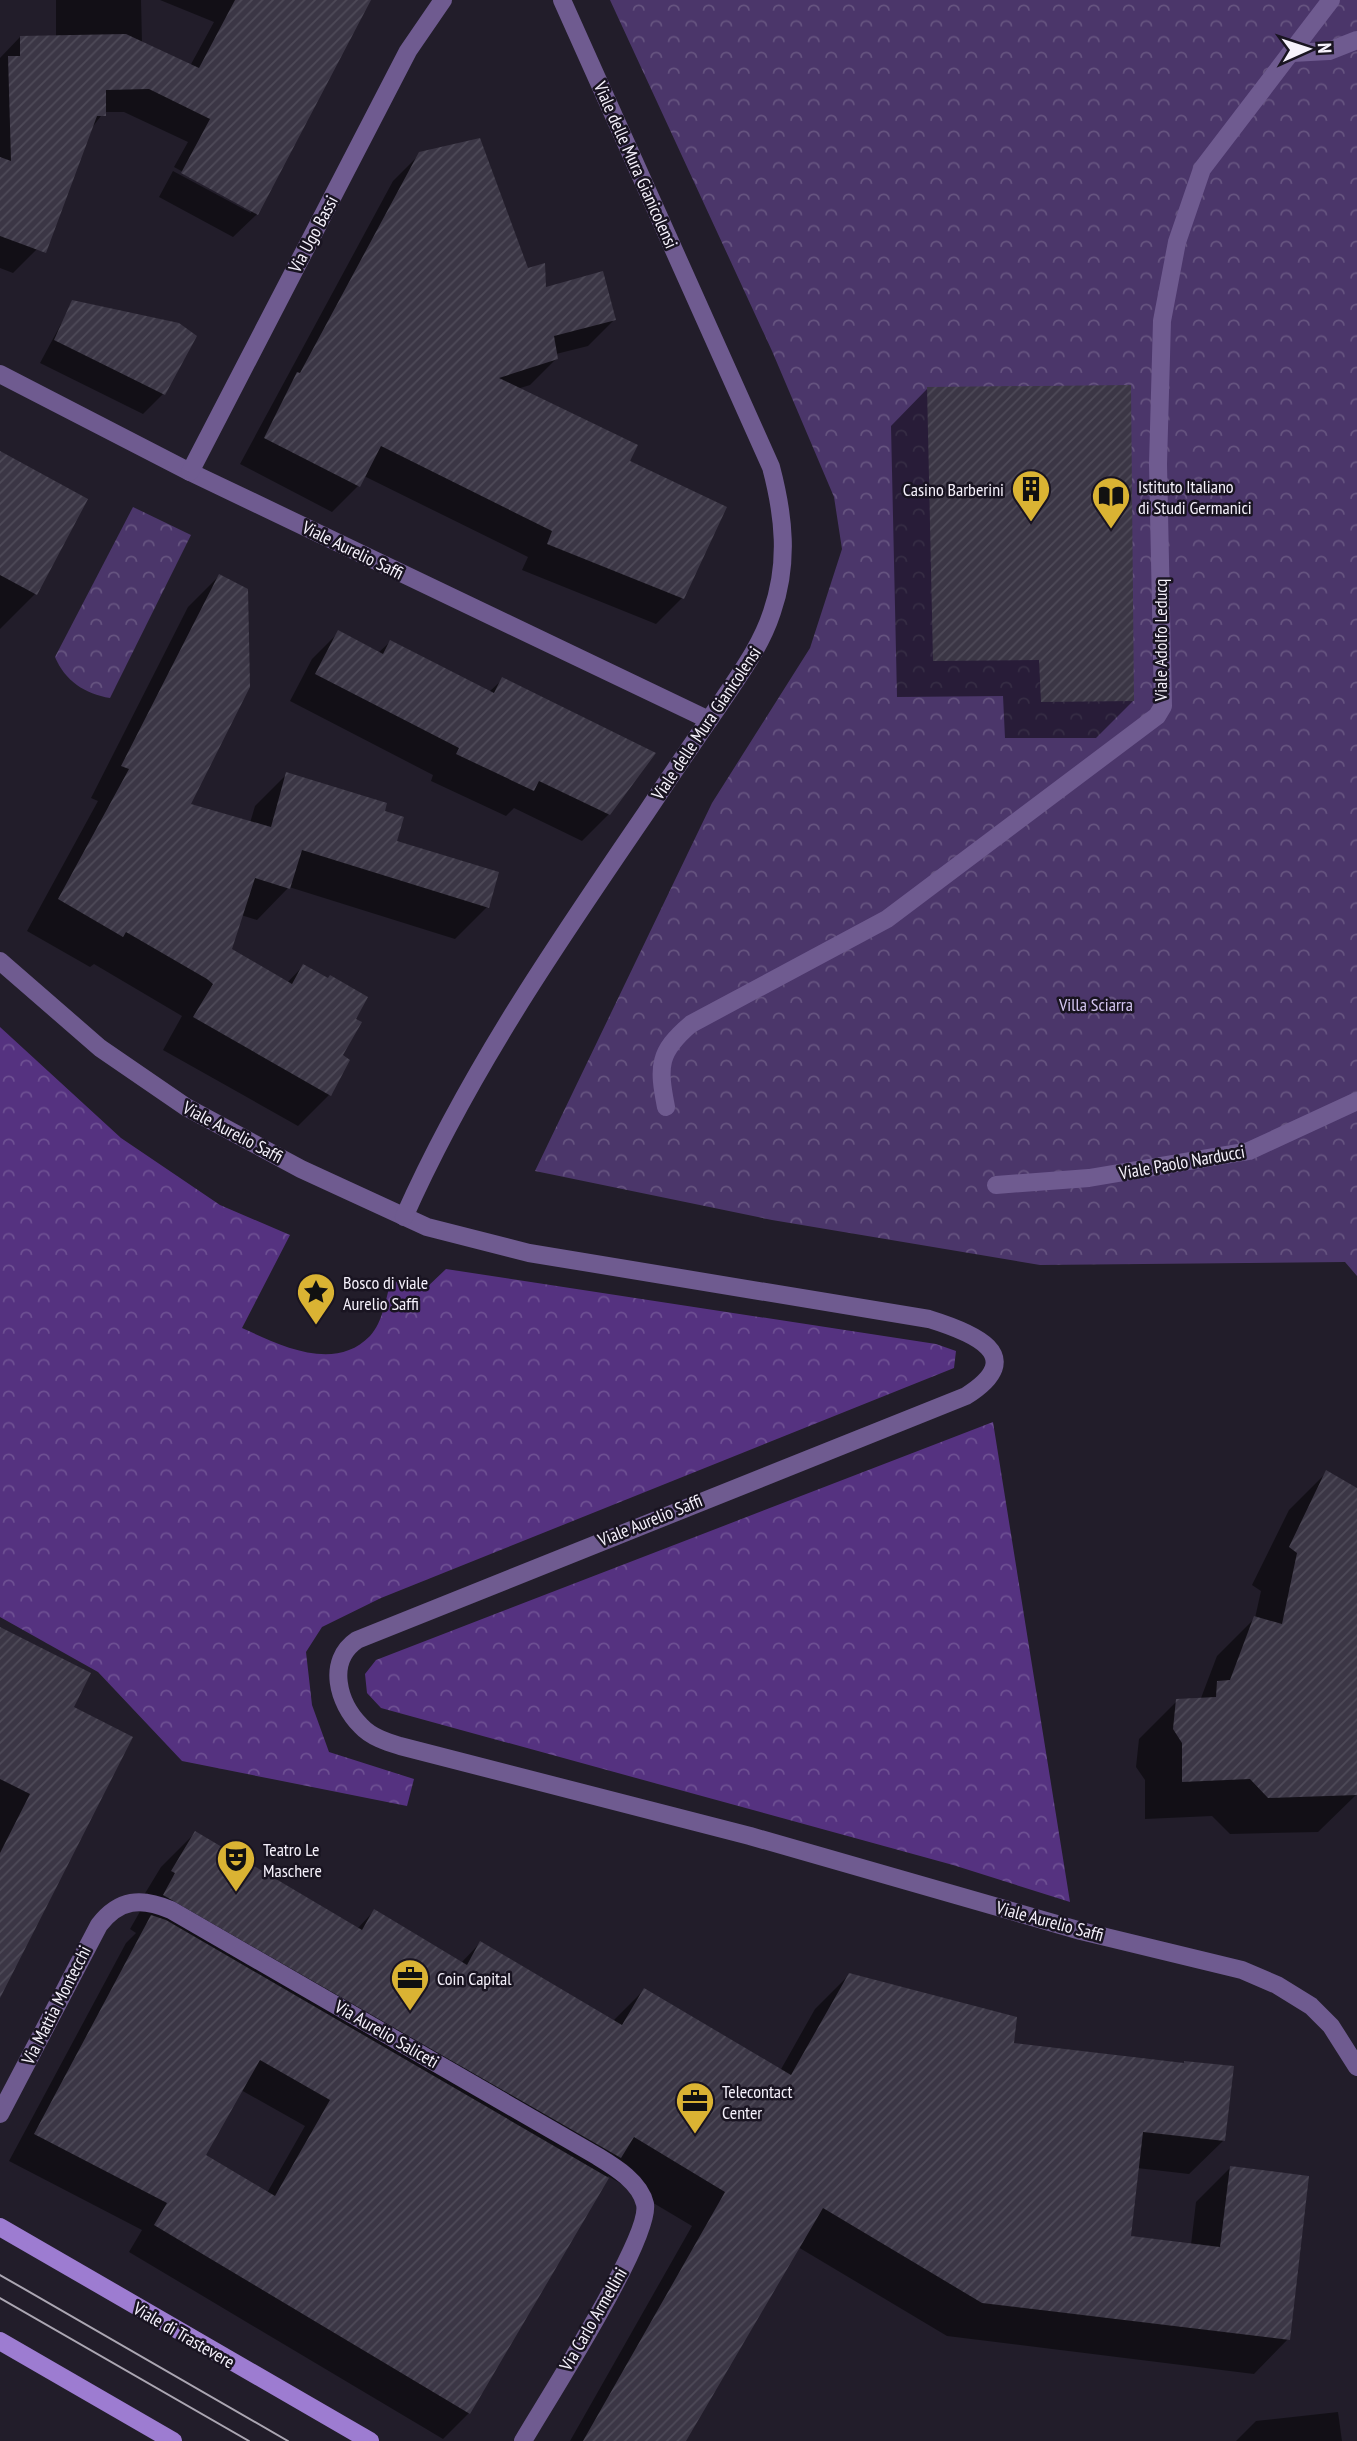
<svg xmlns="http://www.w3.org/2000/svg" width="1357" height="2441" font-family="'PT Sans Narrow',sans-serif">
  <defs>
    <pattern id="forest-crowns" width="20" height="18" patternUnits="userSpaceOnUse" patternTransform="scale(1.75)"><rect width="20" height="18" fill="#553280"/><path d="M2 6a3 3 0 1 1 6 0M12 15a3 3 0 1 1 6 0" fill="none" stroke="#6e5093"/></pattern>
    <pattern id="park-crowns" width="20" height="18" patternUnits="userSpaceOnUse" patternTransform="scale(1.75)"><rect width="20" height="18" fill="#4b366a"/><path d="M2 6a3 3 0 1 1 6 0M12 15a3 3 0 1 1 6 0" fill="none" stroke="#665480"/></pattern>
    <pattern id="building-hatch" width="6" height="6" patternUnits="userSpaceOnUse" patternTransform="scale(1.75)"><rect width="6" height="6" fill="#3b3645"/><path d="M-1 1l2-2M0 6l6-6M5 7l2-2" fill="none" stroke="#4e4a58"/></pattern>
  </defs>
  <rect width="100%" height="100%" fill="#221d2a"/>
  <!-- forest -->
  <g fill="url(#forest-crowns)">
    <path d="M0 1027 121 1138 220 1205 290 1235 242 1328C280 1345 334 1373 370 1336 383 1322 386 1298 391 1280L424 1290 446 1269 936 1344 956 1351 954 1368 381 1598 322 1627 306 1652 312 1705 329 1752 414 1779 407 1806 182 1761 98 1672 0 1617Z"/>
    <path d="M993 1422 1070 1902 953 1865 381 1708 367 1693 365 1674 376 1660Z"/>
  </g>
  <!-- park -->
  <g fill="url(#park-crowns)">
    <path d="M610 0H1357V1276L1345 1262 1040 1265 772 1220 535 1171 712 803 810 648 842 549 834 497 772 351Z"/>
    <path d="M133 507 191 535 110 698C85 694 65 681 55 657Z"/>
  </g>
  <!-- shadow -->
  <g fill="#0007" fill-rule="evenodd">
    <path d="M56 0H141L142 43 190 66 214 22 160 0H369L257 214 233 237 159 197 173 171 251 213V209L174 167 188 142 124 112H104L91 129 37 249 13 273 0 268V58L20 37H56Z"/>
    <path d="M420 154 544 290 614 320 588 346 556 354V359L530 385 517 389 628 462 682 598 656 624 522 570 528 557 364 476 358 486 332 512 240 464 393 181Z"/>
    <path d="M81 304 195 336 163 394 143 414 40 363 61 324Z"/>
    <path d="M927 389 1133 701 1096 738H1005L1003 696 897 697 891 426Z"/>
    <path d="M0 454 35 594 0 629Z"/>
    <path d="M219 576 188 805 250 823 255 806 287 774 382 813 395 843 487 907 455 939 289 887 257 920 241 915 230 950 287 983 303 966 327 980 354 1019 329 1095 298 1126 163 1050 182 1016 94 964 90 967 27 931 98 801 91 798 188 607Z"/>
    <path d="M338 633 378 653 390 642 489 692 503 679 609 814 582 841 514 808 506 816 431 781 433 775 290 701 312 659Z"/>
    <path d="M1327 1472 1357 1490 1356 1795 1318 1832 1230 1834 1212 1816 1145 1819V1780L1136 1767 1139 1739 1177 1701 1201 1698 1217 1656 1255 1618 1261 1591 1252 1585 1289 1510Z"/>
    <path d="M0 1628 72 1708 0 1995Z"/>
    <path d="M195 1833 357 1929 374 1911 461 1963 480 1943 612 2022 644 1990 780 2071 815 2009 849 1975 1012 2044 1182 2065 1185 2062 1224 2140 1189 2174 1137 2168 1129 2237 1191 2245 1196 2202 1230 2168 1288 2339 1254 2374 947 2336 798 2247 684 2441H570L692 2226 608 2176 469 2413 443 2439 129 2252 142 2230 9 2161 126 1943 136 1933 130 1929 142 1908 138 1905 161 1867ZM241 2090 305 2126 267 2193 204 2155Z"/>
    <path d="M1338 2412 1342 2441H1236L1256 2421Z"/>
  </g>
  <!-- building -->
  <g fill="url(#building-hatch)" fill-rule="evenodd">
    <path d="M235 0H371L258 215 181 173 210 119 149 89 106 90V116H97L46 253 0 236V157L11 161 8 56H20V36L126 34 199 68Z"/>
    <path d="M480 138 528 268 545 263 546 287 603 271 616 320 554 336 558 359 499 378 638 445 630 461 727 507 684 599 547 544 552 531 381 446 360 487 264 438 297 372 300 373 419 152Z"/>
    <path d="M72 300 179 323 197 336 165 395 54 340Z"/>
    <path d="M1131 385 1134 701 1041 702 1039 660 933 661 927 387Z"/>
    <path d="M0 451 88 499 37 595 0 575Z"/>
    <path d="M219 574 248 589 250 687 191 804 271 827 286 772 387 803 385 811 404 817 397 841 499 872 489 908 302 850 290 889 255 878 232 949 292 984 303 964 328 978 330 975 368 997 356 1019 362 1022 343 1055 350 1060 331 1096 193 1017 213 984 207 979 126 932 123 937 58 899 129 769 121 766Z"/>
    <path d="M338 630 383 654 390 640 494 693 502 677 656 753 610 815 539 781 534 791 456 754 459 748 315 674Z"/>
    <path d="M1326 1470 1357 1488V1795L1268 1798 1250 1779 1182 1782V1743L1173 1729 1176 1699 1216 1697 1217 1681 1230 1680 1254 1616 1282 1624 1297 1553 1289 1547Z"/>
    <path d="M0 1627 91 1673 74 1707 133 1737 0 1998V1853L30 1794 0 1779Z"/>
    <path d="M195 1831 362 1930 374 1909 467 1965 480 1941 622 2025 644 1988 791 2075 849 1973 1017 2017 1014 2043 1184 2063V2061L1234 2066 1225 2141 1143 2132 1131 2236 1220 2247 1230 2166 1309 2176 1290 2340 982 2303 823 2208 686 2441H583L725 2192 634 2137 621 2158 163 1895 175 1873 171 1871Z"/>
    <path d="M151 1915 166 1920 609 2178 470 2414 154 2225 167 2203 34 2134ZM260 2060 330 2100 275 2196 206 2155Z"/>
  </g>
  <g fill="none" stroke-linecap="round" stroke-linejoin="round">
    <!-- pedestrian -->
    <g stroke="#6f5b90" stroke-width="18">
      <path d="M1292 53 1329 51 1357 40"/>
      <path d="M666 1107C658 1066 658 1052 691 1024L887 919 1157 716 1163 706 1158 464 1162 321 1177 242 1202 169 1331 0"/>
      <path d="M996 1185 1089 1178 1249 1151 1357 1101"/>
    </g>
    <!-- minor -->
    <g stroke="#6f5b90" stroke-width="18">
      <path d="M0 374 190 472 709 720"/>
      <path d="M190 472 408 51 443 0"/>
      <path d="M0 961 100 1048 186 1107 301 1169 427 1227 529 1253 929 1319C971 1332 1031 1355 966 1396L357 1640C326 1661 338 1703 361 1726 371 1737 387 1742 400 1746L750 1836 1081 1931 1242 1970 1277 1985 1311 2006 1331 2026 1357 2067"/>
      <path d="M404 1217C468 1073 557 943 646 813 670 777 695 740 720 704 740 674 761 646 772 612 789 563 784 516 771 467L562 0"/>
      <path d="M0 2114 99 1925C119 1899 141 1897 171 1910L597 2156C615 2167 640 2182 645 2204 652 2237 545 2403 523 2441"/>
    </g>
    <!-- secondary -->
    <g stroke="#9d7cd1" stroke-width="18">
      <path d="M0 2227 370 2441"/>
      <path d="M0 2341 173 2441"/>
    </g>
    <!-- tram -->
    <g stroke="#aba6b2" stroke-width="2">
      <path d="M0 2275 288 2441"/>
      <path d="M0 2298 249 2441"/>
    </g>
  </g>
  <!-- icons -->
  <defs>
    <g id="building-pin" transform="scale(2.0125)"><path d="M0 17L-7.5 6A9.5 9.5 0 1 1 7.5 6Z" fill="#dab333" stroke="#191421"/><path d="M-4-6H4V6H1V3H-1V6H-4ZM-2.5-4.3h1.7v1.8h-1.7ZM.8-4.3h1.7v1.8H.8ZM-2.5-1h1.7V.8h-1.7ZM.8-1h1.7V.8H.8Z" fill="#111"/></g>
    <g id="library-pin" transform="scale(2.0125)"><path d="M0 17L-7.5 6A9.5 9.5 0 1 1 7.5 6Z" fill="#dab333" stroke="#191421"/><path d="M-6-4Q-3-5.5-.7-3.5V5Q-3 3-6 4ZM6-4Q3-5.5 .7-3.5V5Q3 3 6 4Z" fill="#111"/></g>
    <g id="sight-pin" transform="scale(2.0125)"><path d="M0 17L-7.5 6A9.5 9.5 0 1 1 7.5 6Z" fill="#dab333" stroke="#191421"/><path d="M0-6L1.8-2.2L6-1.7L2.9 1.2L3.7 5.4L0 3.3L-3.7 5.4L-2.9 1.2L-6-1.7L-1.8-2.2Z" fill="#111"/></g>
    <g id="theatre-pin" transform="scale(2.0125)"><path d="M0 17L-7.5 6A9.5 9.5 0 1 1 7.5 6Z" fill="#dab333" stroke="#191421"/><path d="M-5-5.5Q0-4 5-5.5V0Q5 5 0 6Q-5 5-5 0ZM-3.3-2.5H-1v1.5H-3.3ZM1-2.5H3.3v1.5H1ZM-2.8 1Q0 5.5 2.8 1Z" fill="#111"/></g>
    <g id="office-pin" transform="scale(2.0125)"><path d="M0 17L-7.5 6A9.5 9.5 0 1 1 7.5 6Z" fill="#dab333" stroke="#191421"/><path d="M-6-3h4V-5.5h4V-3h4V5H-6ZM-1-4.5V-3h2v-1.5ZM-6 0V1H6V0Z" fill="#111"/></g>
  </defs>
  <g fill-rule="evenodd">
    <use href="#building-pin" x="1031" y="489"/>
    <use href="#library-pin" x="1111" y="496"/>
    <use href="#sight-pin" x="316" y="1292"/>
    <use href="#theatre-pin" x="236" y="1859"/>
    <use href="#office-pin" x="410" y="1978"/>
    <use href="#office-pin" x="695" y="2101"/>
  </g>
  <g text-anchor="middle" dominant-baseline="central" stroke-width="5" stroke-linejoin="round" paint-order="stroke">
    <!-- street labels -->
    <g font-size="18" fill="#f6f2fc" stroke="#191421">
      <text transform="translate(636 165) rotate(66)">Viale delle Mura Gianicolensi</text>
      <text transform="translate(313 234) rotate(-62)">Via Ugo Bassi</text>
      <text transform="translate(353 550) rotate(26)">Viale Aurelio Saffi</text>
      <text transform="translate(1160 640) rotate(-90)">Viale Adolfo Leducq</text>
      <text transform="translate(706 723) rotate(-56)">Viale delle Mura Gianicolensi</text>
      <text transform="translate(233 1132) rotate(28)">Viale Aurelio Saffi</text>
      <text transform="translate(1182 1162) rotate(-10)">Viale Paolo Narducci</text>
      <text transform="translate(650 1520) rotate(-22)">Viale Aurelio Saffi</text>
      <text transform="translate(1050 1921) rotate(15)">Viale Aurelio Saffi</text>
      <text transform="translate(56 2005) rotate(-63)">Via Mattia Montecchi</text>
      <text transform="translate(387 2034) rotate(30)">Via Aurelio Saliceti</text>
      <text transform="translate(593 2319) rotate(-60)">Via Carlo Armellini</text>
      <text transform="translate(184 2335) rotate(30)">Viale di Trastevere</text>
    </g>
    <!-- poi labels -->
    <g font-size="18" fill="#f6f2fc" stroke="#191421" text-anchor="start">
      <text x="1138" y="486">Istituto Italiano<tspan x="1138" dy="21">di Studi Germanici</tspan></text>
      <text x="1004" y="489" text-anchor="end">Casino Barberini</text>
      <text x="343" y="1282">Bosco di viale<tspan x="343" dy="21">Aurelio Saffi</tspan></text>
      <text x="263" y="1849">Teatro Le<tspan x="263" dy="21">Maschere</tspan></text>
      <text x="437" y="1978">Coin Capital</text>
      <text x="722" y="2091">Telecontact<tspan x="722" dy="21">Center</tspan></text>
    </g>
    <!-- park labels -->
    <g font-size="18" fill="#d5c6f2" stroke="#191421">
      <text x="1096" y="1004">Villa Sciarra</text>
    </g>
  </g>
  <!-- north arrow -->
  <g transform="translate(1308 49) rotate(87)" stroke="#191421" stroke-width="5" paint-order="stroke">
  <path d="M0-5L12 26L0 18L-12 26Z" fill="#f6f2fc"/>
  <text y="-10" font-size="19" font-weight="bold" text-anchor="middle" fill="#f6f2fc">N</text>
  </g>
</svg>
